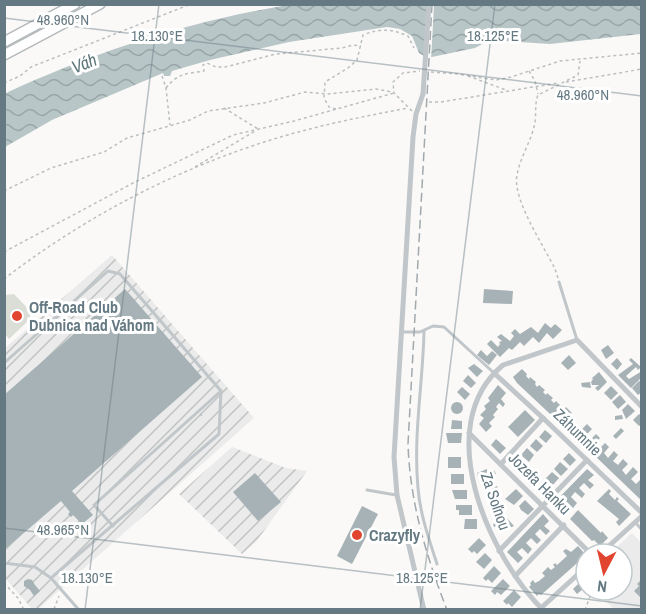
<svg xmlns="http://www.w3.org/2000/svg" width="646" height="614" font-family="'Archivo Narrow',sans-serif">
  <defs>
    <pattern id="industrial-furrows" width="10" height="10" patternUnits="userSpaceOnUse" patternTransform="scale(1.5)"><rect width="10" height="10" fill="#eaebea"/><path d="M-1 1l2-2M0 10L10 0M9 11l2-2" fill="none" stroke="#c1c3c3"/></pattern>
    <pattern id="water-waves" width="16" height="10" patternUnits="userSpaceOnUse" patternTransform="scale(1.5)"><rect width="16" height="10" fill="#b8c6c8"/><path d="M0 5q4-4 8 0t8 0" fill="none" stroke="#99a6a8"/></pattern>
  </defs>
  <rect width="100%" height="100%" fill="#faf9f7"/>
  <!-- built -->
  <path fill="#eaebea" d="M632 533 641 543V609H614L595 590H622V554H609Z"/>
  <!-- industrial -->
  <g fill="url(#industrial-furrows)">
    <path d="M112 255 254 418 38 609H32L5 578 4 349Z"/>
    <path d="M232 447 286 468 307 471 256 542 242 554 179 494Z"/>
  </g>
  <!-- park -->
  <path fill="#daded6" d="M14 294 31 312 29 320 9 339 5 334V295Z"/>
  <!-- water -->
  <path fill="url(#water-waves)" d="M288 5H641V34L550 44 490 40 475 48 427 58 419 53 412 36 400 29 387 27 289 42 210 60 172 71 170 76H164L163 73 52 120 5 147 4 94C94 52 190 21 288 5Z"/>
  <!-- pier -->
  <path fill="#faf9f7" d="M427 5H434L431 61H427Z"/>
  <!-- building -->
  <g fill="#a7b2b6">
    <path d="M125 289 202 377 72 491 93 515 82 524 73 515 71 517 68 514 70 512 61 501 4 550V395Z"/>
    <path d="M484 289 513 291 512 304 483 303Z"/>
    <path d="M545 323 551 328 555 324 562 330 553 339 547 333 539 343 533 337 524 346 520 342 512 350 509 348 500 357 487 344 491 340 498 347 500 344 499 342 502 341 497 337 501 334 510 341 514 336 511 333 515 329 520 334 531 327 538 333Z"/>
    <path d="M608 345 614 353 606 359 601 350Z"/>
    <path d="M481 350 487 356 492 351 497 355 489 365 477 355Z"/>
    <path d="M569 355 576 363 568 370 561 363Z"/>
    <path d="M617 358 622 364 617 370 611 364Z"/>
    <path d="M631 358 641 367 638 370 636 367 626 376 629 379 642 371V377L631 388 618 375 633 364 629 360Z"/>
    <path d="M474 364 483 371 477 377 468 368Z"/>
    <path d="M522 369 527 374 526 376 529 379 530 377 536 382 535 384 537 387 539 385 545 390 543 392 546 395 547 393 553 398 551 400 554 403 556 401 562 407 560 409 563 412 566 407 572 413 568 417 571 420 564 427 517 383 513 377Z"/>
    <path d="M599 372 607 382 598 391 595 388 599 385H592L591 382 593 379 592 378Z"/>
    <path d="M468 375 476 383 471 388 463 381Z"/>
    <path d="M639 381 642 382V392L638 395 632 388Z"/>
    <path d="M590 382 591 388 582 387 581 383Z"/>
    <path d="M498 385 506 393 501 399 505 404 503 407 499 403 496 407 498 409 493 415 495 417 489 423 492 426 486 432 479 424 484 418 480 415 486 409 484 406 490 401 488 398Z"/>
    <path d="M611 386 618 393 611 400 604 393Z"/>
    <path d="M462 387 470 394 465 400 457 392Z"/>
    <path d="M620 395 626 402 618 409 612 402Z"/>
    <circle cx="457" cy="408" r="6"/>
    <path d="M628 404 635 411 626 419 622 410Z"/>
    <path d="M525 410 535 420 518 437 508 427Z"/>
    <path d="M639 414 642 416V424L639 426 633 420Z"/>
    <path d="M622 415 623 419 615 420V416Z"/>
    <path d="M452 420 462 421V429H451Z"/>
    <path d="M587 424 592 429 585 436 590 440 596 434 600 438 594 445 599 449 605 443 609 447 604 453 608 458 614 451 618 455 613 461 618 465 623 459 628 464 622 470 626 475 633 467 638 472 631 479 636 484 642 478V501L570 432 576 427 580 431Z"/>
    <path d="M621 428 624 431 616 439 613 436Z"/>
    <path d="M545 430 552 436 546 443 539 437Z"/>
    <path d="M446 433H462L461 443H448Z"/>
    <path d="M496 439 506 448 500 454 491 445Z"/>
    <path d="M536 439 543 446 537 452 530 446Z"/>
    <path d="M527 448 534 455 529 462 521 455Z"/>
    <path d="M569 453 576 460 570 466 563 459Z"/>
    <rect x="448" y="457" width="13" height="11"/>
    <path d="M518 458 525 464 520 472 512 464Z"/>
    <path d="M560 462 568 469 561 476 554 469Z"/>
    <path d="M487 469 488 473 494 470 496 474 493 475 495 479 485 483 482 475 478 477 477 473Z"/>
    <path d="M587 469 594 475 588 480 594 485 590 489 584 483 579 488 585 494 582 498 575 492 571 497 577 503 573 508 567 502 562 508 568 513 564 518 551 506Z"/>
    <path d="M552 472 559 478 552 486 545 479Z"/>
    <path d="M255 473 281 502 258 521 233 492Z"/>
    <rect x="451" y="474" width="13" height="10"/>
    <path d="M542 481 550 488 543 494 536 487Z"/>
    <path d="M497 486 500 496 488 500 485 491Z"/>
    <path d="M516 489 523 496 514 505 505 499Z"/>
    <path d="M609 489 611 491 609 494 615 500 617 497 619 499 617 501 631 514 619 526 616 522 619 519 597 501Z"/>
    <path d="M452 490H467V499H455Z"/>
    <path d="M525 500 534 509 528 515 521 510 519 506Z"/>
    <path d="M500 502 503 503 505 507 502 508 505 514 498 516 497 513 493 515 490 506Z"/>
    <path d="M456 505H472V515H459V510H456Z"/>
    <path d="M362 506 378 514 352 564 337 556Z"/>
    <path d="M578 510 601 533 602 531 608 538 600 546 594 540 592 541 570 519Z"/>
    <path d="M543 514 549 521 544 526 550 531 546 535 540 529 535 534 541 540 537 544 531 538 526 543 532 549 528 554 522 548 517 552 523 558 518 563 507 552Z"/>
    <path d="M507 518 514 526 500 532 497 526 494 527 493 524Z"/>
    <path d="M465 519H477V529H464Z"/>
    <path d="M479 538 486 545 477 554 474 551 472 553 468 549Z"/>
    <path d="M578 546 584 553 582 555 584 557 541 595 539 594 537 596 529 587 531 585 530 583 533 580 535 583 539 581 545 576 542 573 548 567 551 570 555 567 553 565 555 563 557 565 567 556 563 551 566 549 571 552Z"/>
    <path d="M485 553 492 560 484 569 476 562Z"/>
    <path d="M494 566 501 573 492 583 488 579 486 581 483 578Z"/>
    <path d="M28 579 32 580 35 585 40 591 34 596 30 590 24 586V581Z"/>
    <path d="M503 579 510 586 501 595 497 592 495 595 491 591Z"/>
    <path d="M642 579V595L640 597 634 591 639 586 637 584Z"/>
    <path d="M578 584 583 589 577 594 573 589Z"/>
    <path d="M514 590 521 597 512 607 508 603 507 605 503 601Z"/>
  </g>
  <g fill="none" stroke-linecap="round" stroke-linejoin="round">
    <!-- motorway casing -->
    <g stroke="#b4b9bc" stroke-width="12">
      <g id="motorway">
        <path d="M4 42 75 4"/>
        <path d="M4 55 100 4"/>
      </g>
    </g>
    <!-- path -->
    <g stroke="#bbbfc1" stroke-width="1.5" stroke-dasharray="3 3" stroke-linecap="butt">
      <path d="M529 71 535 81 538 94"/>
      <path d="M431 72 458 74 496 80 511 77 560 61 642 53"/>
      <path d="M162 76 166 88 170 125"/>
      <path d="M468 76 506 90"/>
      <path d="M566 82 642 69"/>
      <path d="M4 83 20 76 31 67 191 4"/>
      <path d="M166 88C178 73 186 74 204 71L203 65 207 63 216 67H225L276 54 342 48 353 45 361 46"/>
      <path d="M429 102H441L558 83"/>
      <path d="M224 108 258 129"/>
      <path d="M336 109 329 107 324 98 325 82 348 68 357 60 363 35C380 28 392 29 408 36L414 48"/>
      <path d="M412 111 394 93 393 82 403 73 420 71"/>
      <path d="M195 167 255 131"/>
      <path d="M4 191 51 168 104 152 127 138 190 120 208 111 264 103 305 92 328 94 376 89 392 92"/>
      <path d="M4 252 133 183 233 135 294 121 394 93"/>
      <path d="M558 278 555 269C544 246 512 199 517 175 520 158 530 143 534 127 537 116 534 105 538 95L578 75 580 61"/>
      <path d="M4 279C87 215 184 165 284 136 325 124 366 116 408 108"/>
      <path d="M201 413 202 419"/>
      <path d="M4 583 18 598 24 610"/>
      <path d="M54 609 59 596"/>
      <path d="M585 610 591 594"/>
    </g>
    <!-- service -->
    <g stroke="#c0c6c9" stroke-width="3">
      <path d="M559 282 577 340"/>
      <path d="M424 331C423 383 413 435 418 488 420 514 429 539 437 564"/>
      <path d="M401 332H420L433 326 444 327 494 373"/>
      <path d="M4 363 108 271 120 274 221 391 219 434 51 578 79 610"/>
      <path d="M367 490 396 495"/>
      <path d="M635 522 642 530"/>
      <path d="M113 526 94 505 221 391"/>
      <path d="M4 563 35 567 51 578"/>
    </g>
    <!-- minor -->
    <g stroke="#c0c6c9" stroke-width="5">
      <path d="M423 94 416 114 413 137 394 457 397 495 424 610"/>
      <path d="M494 373 543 418 642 513"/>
      <path d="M469 433 591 554"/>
      <path d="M501 464 543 418"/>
      <path d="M499 551 587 460"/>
      <path d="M600 554 642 516"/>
      <path d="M515 576 564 525"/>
      <path d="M541 608 586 567"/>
      <path d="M543 610C489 556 430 426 503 365L577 340 642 407"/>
    </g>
    <!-- motorway -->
    <use href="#motorway" stroke="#fff" stroke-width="9"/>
    <!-- rail -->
    <path stroke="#a0a9ae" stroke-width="1.5" stroke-dasharray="9 4.5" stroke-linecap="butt" d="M432 4 408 444C410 503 426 555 447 610"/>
    <!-- minor-bridge -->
    <path stroke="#c0c6c9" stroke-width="5" d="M423 94 429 4"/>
  </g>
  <!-- ticks -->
  <path fill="none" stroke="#657982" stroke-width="1.5" stroke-opacity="0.45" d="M4 18 642 96M4 528 642 606M85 610 159 4M420 610 495 4"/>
  <!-- markers -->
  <g fill="#e14530" stroke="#fff" stroke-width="2">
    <circle cx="17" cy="316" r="6"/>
    <circle cx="357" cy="535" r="6"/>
  </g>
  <g text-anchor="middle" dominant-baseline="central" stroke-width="6" stroke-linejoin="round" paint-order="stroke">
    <!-- poi labels -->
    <g font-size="16" font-weight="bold" fill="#657982" stroke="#fff" text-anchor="start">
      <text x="29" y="307">Off-Road Club<tspan x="29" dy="18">Dubnica nad Váhom</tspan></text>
      <text x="369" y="535">Crazyfly</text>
    </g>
    <!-- street labels -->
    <g font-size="16" fill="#657982" stroke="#fff">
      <text transform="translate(578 432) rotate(44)">Záhumnie</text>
      <text transform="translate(540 483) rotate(45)">Jozefa Hanku</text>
      <text transform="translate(496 501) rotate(71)">Za Soľnou</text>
    </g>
    <!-- water labels -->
    <g font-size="18" font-style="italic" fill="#60777c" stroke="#fff">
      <text transform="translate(84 63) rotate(-21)">Váh</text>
    </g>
  </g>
  <g font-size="15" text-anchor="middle" fill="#657982" stroke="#fff" stroke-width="6" stroke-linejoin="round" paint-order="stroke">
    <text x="63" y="25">48.960°N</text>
    <text x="157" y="41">18.130°E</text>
    <text x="493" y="41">18.125°E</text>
    <text x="583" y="100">48.960°N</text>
    <text x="63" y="535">48.965°N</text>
    <text x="87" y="583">18.130°E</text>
    <text x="422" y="583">18.125°E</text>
  </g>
  <!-- border -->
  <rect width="646" height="614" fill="none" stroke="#657982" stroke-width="12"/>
  <!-- north arrow -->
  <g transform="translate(604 572) rotate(187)"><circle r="28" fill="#ffffff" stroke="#c1c9cd" stroke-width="1.5"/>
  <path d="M0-4.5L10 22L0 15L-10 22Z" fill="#e14530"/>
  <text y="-9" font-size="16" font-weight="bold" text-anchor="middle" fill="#657982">N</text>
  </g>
</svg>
